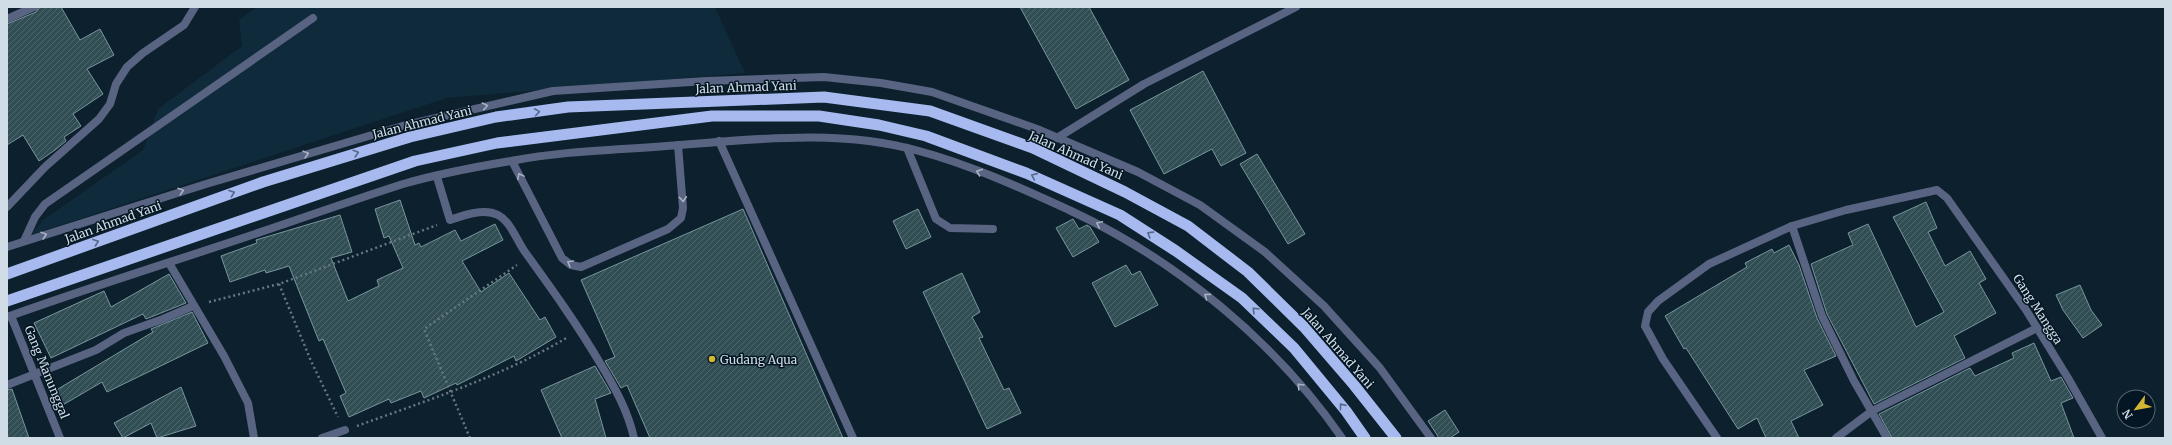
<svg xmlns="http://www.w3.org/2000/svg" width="2172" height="445" font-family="Merriweather,serif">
  <defs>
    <pattern id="building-hatch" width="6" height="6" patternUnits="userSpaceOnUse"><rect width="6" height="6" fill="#314e54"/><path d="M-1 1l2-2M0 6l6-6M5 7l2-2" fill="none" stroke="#4e676d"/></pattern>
  </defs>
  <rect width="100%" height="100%" fill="#0c202d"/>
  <!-- built -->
  <path fill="#0f2a3a" d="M257 7H715L745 73 447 98 31 235 43 220 143 150 158 109 242 46 239 20Z"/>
  <!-- building -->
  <g fill="url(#building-hatch)" stroke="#77969c">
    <path d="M39 7H61L80 40 100 29 114 55 87 69 103 94 73 114 81 126 64 137 66 141 55 150 39 161 23 135 7 145V24L36 12Z"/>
    <path d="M1020 7H1089L1129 80 1076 109Z"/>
    <path d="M1203 71 1246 153 1221 166 1212 149 1164 174 1130 110Z"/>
    <path d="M1257 154 1305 234 1288 244 1240 164Z"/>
    <path d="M400 200 415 245 419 243 421 247 455 230 461 241 495 224 503 240 462 261 481 292 509 273 540 320 545 317 556 337 516 361 514 356 457 385 456 383 424 398 421 391 391 403 389 399 349 417 340 396 346 393 323 339 319 341 289 266 266 273 265 270 230 282 221 256 257 243 256 240 340 215 352 252 331 258 348 301 379 286 377 280 403 268 389 236 384 238 375 209Z"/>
    <path d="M1926 202 1937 228 1928 232 1945 266 1970 251 1986 279 1979 283 1996 313 1954 336 1965 358 1874 404 1827 314 1811 264 1853 245 1848 233 1868 224 1916 327 1944 312 1893 217Z"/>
    <path d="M743 209 843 438H650L627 385 621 388 605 361 615 357 581 280Z"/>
    <path d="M918 209 931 237 906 249 893 221Z"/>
    <path d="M1073 219 1079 229 1087 225 1090 227 1099 242 1073 257 1056 228Z"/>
    <path d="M1789 245 1799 265 1817 318 1836 356 1804 370 1823 405 1791 421 1799 438H1766L1757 418 1738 429 1686 348 1684 349 1665 316 1747 267 1745 263 1772 249 1774 253Z"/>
    <path d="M1126 265 1132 275 1140 271 1158 305 1115 327 1092 283Z"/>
    <path d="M962 273 980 312 972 317 983 337 979 338 1004 390 1009 388 1021 413 987 429 923 292Z"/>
    <path d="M169 274 186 303 146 319 143 314 51 358 34 323 104 291 111 307Z"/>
    <path d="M2080 285 2091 310 2102 325 2083 338 2063 310 2056 295Z"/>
    <path d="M192 312 208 343 107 392 102 382 61 406 53 392 153 332 151 329Z"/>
    <path d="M2034 343 2051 381 2061 377 2073 398 2061 403 2074 438H1892L1879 414 1970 368 1975 376 2014 358 2012 353Z"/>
    <path d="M595 366 611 393 595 399 606 438H562L541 390Z"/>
    <path d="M181 387 196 426 157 438 151 423 123 438 114 423Z"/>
    <path d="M12 389 29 438H7V390Z"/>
    <path d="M1445 410 1459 432 1450 438H1439L1428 421Z"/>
  </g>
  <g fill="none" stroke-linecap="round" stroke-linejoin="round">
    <!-- path -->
    <g stroke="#667782" stroke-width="2.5" stroke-dasharray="2 3" stroke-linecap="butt">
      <path d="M279 284 311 361 338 417"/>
      <path d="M209 302 279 284 437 225"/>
      <path d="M357 426C428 400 503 376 568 337"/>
      <path d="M470 438 424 329 517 265"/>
    </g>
    <!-- service -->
    <g stroke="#596482" stroke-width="8">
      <path d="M1057 138 1144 84 1296 7"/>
      <path d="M907 148 936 219 950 228 993 229"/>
      <path d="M512 161 562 258 571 265 581 267 668 229 681 218 683 208 678 145"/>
      <path d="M24 241 35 217 45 204 313 18"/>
      <path d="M322 438 345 430"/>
    </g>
    <!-- minor -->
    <g stroke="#596482" stroke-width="8">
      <path d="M7 19 34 7"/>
      <path d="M719 141 853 438"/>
      <path d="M437 177 450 220C464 215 484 208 498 215 511 222 517 241 525 252 551 288 577 324 600 363 614 386 628 411 634 438"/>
      <path d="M1792 226 1822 316 1854 381 1887 438"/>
      <path d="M169 263 224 356 248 403 254 438"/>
      <path d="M11 316 60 438"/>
      <path d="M7 385 96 350 124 333 163 319 193 306"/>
      <path d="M1717 438 1663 359 1645 326 1648 312 1658 301 1709 264 1792 226 1846 210 1937 190 1947 198 2026 310 2068 378 2102 438"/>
      <path d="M1836 438 1872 411 2037 328"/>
    </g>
    <!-- tertiary -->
    <g stroke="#596482" stroke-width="8">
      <path d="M7 207 45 167 99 119 110 104 116 84 127 67 143 53 184 25 195 7"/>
      <path d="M7 247 206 184 406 125 553 91 706 81 824 77 881 83 932 92 1037 129 1138 172 1200 205 1265 252 1324 306 1380 368 1431 438"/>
      <path d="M7 317C85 289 165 264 243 238 297 220 350 201 403 184 438 174 475 167 511 161 567 150 622 150 679 145 757 139 842 129 919 151 971 165 1021 188 1069 210 1175 259 1276 342 1342 438"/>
    </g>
    <!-- trunk -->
    <g stroke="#a7baf0" stroke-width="11">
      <path d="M7 274 263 182 410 137 496 117 568 107 824 97 930 111 1033 148 1125 192 1188 226 1248 272 1304 327 1354 385 1396 438"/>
      <path d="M7 301 415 161 497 143 712 116H819L879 125 926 136 1026 173 1120 215 1176 251 1242 298 1294 348 1346 411 1365 438"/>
    </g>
  </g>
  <!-- one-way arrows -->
  <defs><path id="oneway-chevron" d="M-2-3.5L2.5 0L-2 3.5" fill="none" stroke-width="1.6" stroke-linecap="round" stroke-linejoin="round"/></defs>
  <g stroke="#a7b3c3">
    <use href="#oneway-chevron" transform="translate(485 106) rotate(-12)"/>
    <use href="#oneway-chevron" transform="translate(306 154) rotate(-16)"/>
    <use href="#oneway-chevron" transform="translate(979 172) rotate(-160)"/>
    <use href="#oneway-chevron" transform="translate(520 176) rotate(-118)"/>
    <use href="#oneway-chevron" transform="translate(181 191) rotate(-18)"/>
    <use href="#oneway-chevron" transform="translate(683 199) rotate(86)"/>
    <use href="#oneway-chevron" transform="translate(1099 224) rotate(-155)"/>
    <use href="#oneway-chevron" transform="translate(44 235) rotate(-18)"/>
    <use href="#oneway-chevron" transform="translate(570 263) rotate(-150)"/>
    <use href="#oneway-chevron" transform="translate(1207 296) rotate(-144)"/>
    <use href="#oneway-chevron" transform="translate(1300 386) rotate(-133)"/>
  </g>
  <g stroke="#56688a">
    <use href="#oneway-chevron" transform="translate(537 112) rotate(-8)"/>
    <use href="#oneway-chevron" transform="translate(356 153) rotate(-17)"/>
    <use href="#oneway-chevron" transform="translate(1034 176) rotate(-156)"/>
    <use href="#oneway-chevron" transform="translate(232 193) rotate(-20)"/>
    <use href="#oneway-chevron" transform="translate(1150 234) rotate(-148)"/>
    <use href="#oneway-chevron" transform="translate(96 242) rotate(-20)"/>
    <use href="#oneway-chevron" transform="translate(1255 310) rotate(-136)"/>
    <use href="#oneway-chevron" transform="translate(1342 406) rotate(-129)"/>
  </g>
  <!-- markers -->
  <circle fill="#d4b635" stroke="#041623" stroke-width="1.5" cx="712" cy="359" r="4"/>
  <g text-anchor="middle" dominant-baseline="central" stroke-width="3" stroke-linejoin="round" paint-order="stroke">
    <!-- street labels -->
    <g font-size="12" fill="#d1dde6" stroke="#041623">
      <text transform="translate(746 87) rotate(-2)">Jalan Ahmad Yani</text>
      <text transform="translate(422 122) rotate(-14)">Jalan Ahmad Yani</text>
      <text transform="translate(1076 155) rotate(24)">Jalan Ahmad Yani</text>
      <text transform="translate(113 222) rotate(-20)">Jalan Ahmad Yani</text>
      <text transform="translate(2038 309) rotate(57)">Gang Mangga</text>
      <text transform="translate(1338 348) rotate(49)">Jalan Ahmad Yani</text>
      <text transform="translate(47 372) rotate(68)">Gang Manunggal</text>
    </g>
    <!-- poi labels -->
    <g font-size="12" fill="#d1dde6" stroke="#041623" text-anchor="start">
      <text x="720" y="359">Gudang Aqua</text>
    </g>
  </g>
  <!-- border -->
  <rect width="2172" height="445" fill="none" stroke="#d1dde6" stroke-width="16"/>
  <!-- north arrow -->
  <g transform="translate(2136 409) rotate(238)"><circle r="19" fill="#041623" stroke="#566671"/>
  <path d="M0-3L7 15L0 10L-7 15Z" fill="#d4b635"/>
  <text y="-6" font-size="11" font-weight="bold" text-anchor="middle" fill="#d1dde6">N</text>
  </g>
</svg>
